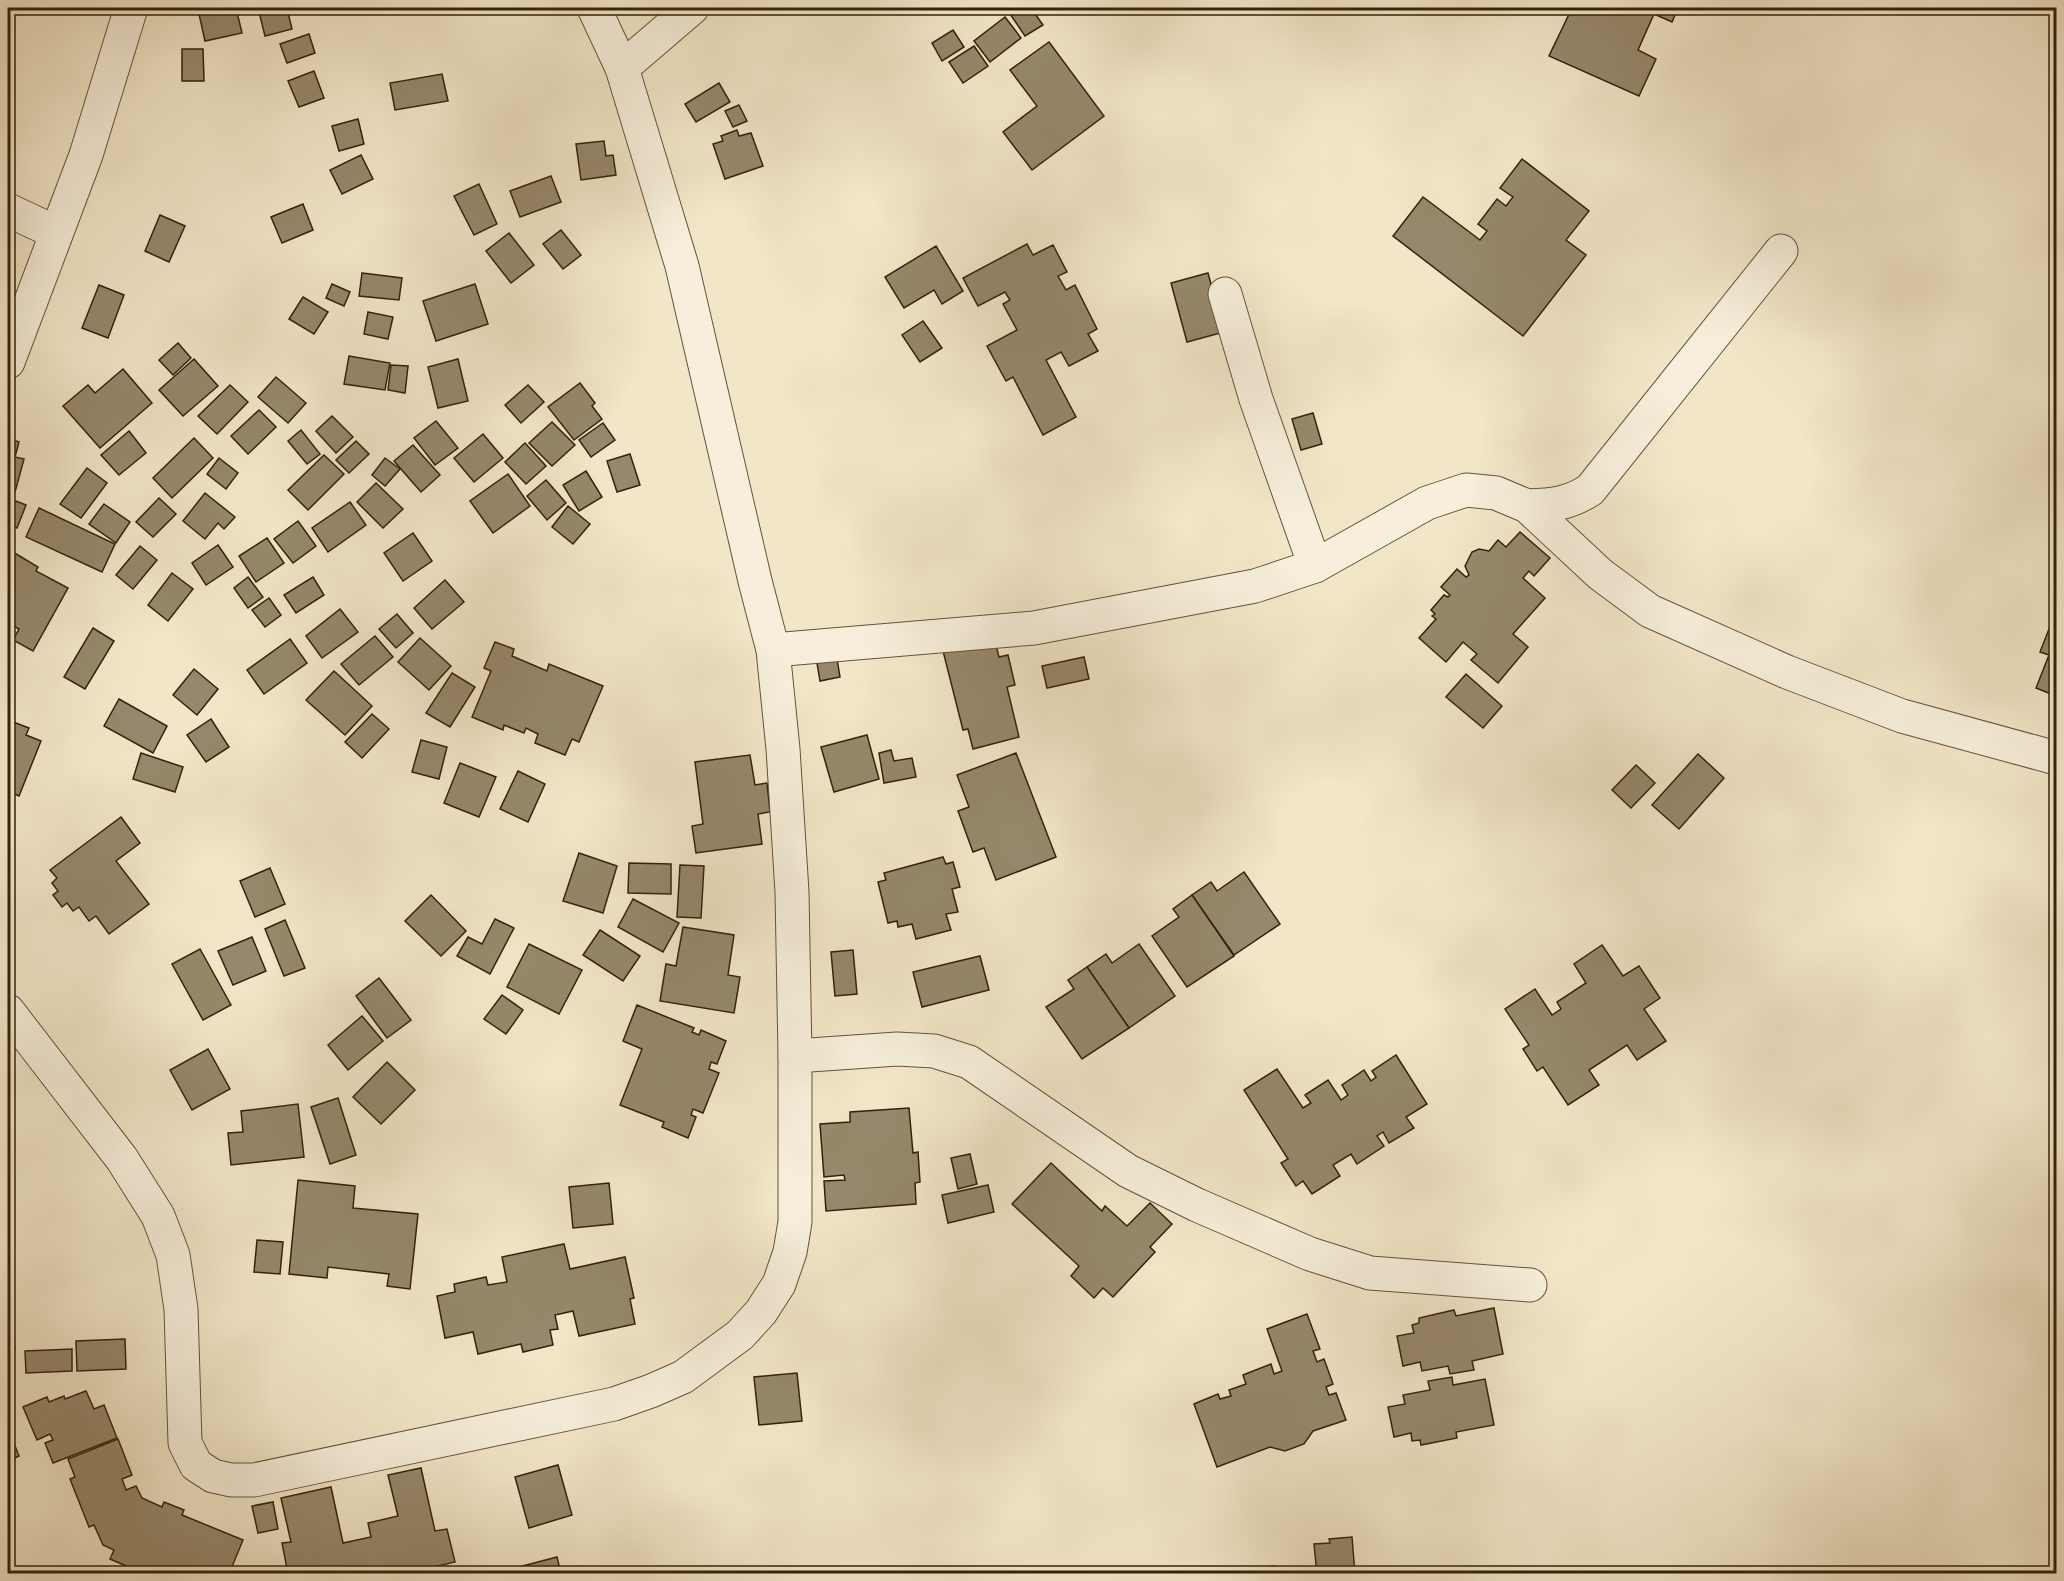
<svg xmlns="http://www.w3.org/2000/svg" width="2064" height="1581" font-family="'IM FELL DW Pica',serif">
  <rect width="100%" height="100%" fill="#f2e6c8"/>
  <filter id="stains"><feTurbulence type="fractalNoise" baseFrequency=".00333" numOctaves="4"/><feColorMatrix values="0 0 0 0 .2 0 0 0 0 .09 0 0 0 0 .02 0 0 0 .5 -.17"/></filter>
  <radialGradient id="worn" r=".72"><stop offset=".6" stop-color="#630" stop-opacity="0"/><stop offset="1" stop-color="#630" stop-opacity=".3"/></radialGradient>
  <!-- building -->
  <g fill="#96886c" stroke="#332209" stroke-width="1.5">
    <path d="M209 8H236L242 33 205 41 199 14 210 11Z"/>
    <path d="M258 8H287L292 29 265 36Z"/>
    <path d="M1006 8H1031L1043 25 1025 36Z"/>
    <path d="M1572 8H1678L1672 22 1654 14 1638 50 1656 59 1639 96 1549 56Z"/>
    <path d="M1005 17 1021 38 990 62 974 41Z"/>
    <path d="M953 30 964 47 942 61 932 43Z"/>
    <path d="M309 34 315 53 287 63 280 44Z"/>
    <path d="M1049 42 1104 116 1032 170 1003 132 1037 106 1010 70Z"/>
    <path d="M974 46 988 66 963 83 949 62Z"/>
    <path d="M182 49H203L204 81H182Z"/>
    <path d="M314 71 324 98 299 107 288 81Z"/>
    <path d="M442 74 448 101 395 110 390 83Z"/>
    <path d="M719 83 730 102 696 122 685 104Z"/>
    <path d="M739 105 747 121 733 127 725 111Z"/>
    <path d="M358 119 364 144 339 151 332 126Z"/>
    <path d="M737 130 739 136 751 133 763 166 725 179 713 144 723 141 721 136Z"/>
    <path d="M604 141 606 156 613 155 616 175 581 180 576 144Z"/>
    <path d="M361 155 373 179 342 194 330 170Z"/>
    <path d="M1522 159 1589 211 1566 240 1586 255 1523 336 1393 236 1423 197 1480 240 1487 231 1478 224 1497 199 1506 206 1513 197 1500 188Z"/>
    <path d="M551 176 561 202 520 217 510 191Z"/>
    <path d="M479 184 497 224 474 235 454 196Z"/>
    <path d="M303 204 313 230 282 243 271 217Z"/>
    <path d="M160 215 185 226 169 262 145 251Z"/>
    <path d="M561 230 581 255 563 269 543 244Z"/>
    <path d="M509 233 534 265 511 283 486 251Z"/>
    <path d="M1027 244 1033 255 1053 245 1067 272 1058 276 1066 290 1075 285 1097 329 1088 334 1098 351 1069 366 1061 352 1046 360 1076 417 1043 435 1013 377 1006 381 987 346 1017 330 1003 304 1010 300 1005 292 978 306 963 278Z"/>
    <path d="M936 246 963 291 942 304 934 290 904 308 885 277Z"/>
    <path d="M362 273 402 278 399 300 359 296Z"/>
    <path d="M1208 273 1224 332 1187 342 1171 283Z"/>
    <path d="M332 284 350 292 344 306 326 298Z"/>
    <path d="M475 284 488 324 436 341 423 301Z"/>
    <path d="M99 285 124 295 108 338 82 328Z"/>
    <path d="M303 297 328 312 314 334 289 319Z"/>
    <path d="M368 312 393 317 388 339 364 334Z"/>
    <path d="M923 321 942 348 920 362 902 335Z"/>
    <path d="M178 343 191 358 173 375 159 360Z"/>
    <path d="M349 356 390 363 385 390 344 384Z"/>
    <path d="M194 359 218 386 183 416 159 390Z"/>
    <path d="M458 359 468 401 438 408 428 367Z"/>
    <path d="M391 365 408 366 405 393 388 390Z"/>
    <path d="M123 369 152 403 100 448 63 406 88 385 95 393Z"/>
    <path d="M276 377 306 403 288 423 258 397Z"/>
    <path d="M580 383 595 403 592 406 602 419 574 440 548 407Z"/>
    <path d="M230 385 248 402 217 434 198 416Z"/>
    <path d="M528 385 544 402 521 423 505 405Z"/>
    <path d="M259 410 276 427 248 454 231 436Z"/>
    <path d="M1313 413 1322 444 1301 450 1292 419Z"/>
    <path d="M332 416 353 437 336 453 316 431Z"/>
    <path d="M436 421 458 448 435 465 414 438Z"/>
    <path d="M552 422 575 445 552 466 529 443Z"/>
    <path d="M603 423 615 440 591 457 579 440Z"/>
    <path d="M301 430 320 454 307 464 288 441Z"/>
    <path d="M129 431 146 453 119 475 101 455Z"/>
    <path d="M483 434 503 458 474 482 454 458Z"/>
    <path d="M8 438 19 442 15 457 24 459 15 492 8 490Z"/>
    <path d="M194 438 213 458 172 498 153 478Z"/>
    <path d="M356 441 369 454 349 473 336 460Z"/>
    <path d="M525 443 546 466 526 484 505 462Z"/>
    <path d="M413 445 440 475 421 492 394 461Z"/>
    <path d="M630 454 640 485 617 492 607 461Z"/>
    <path d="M324 455 344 474 308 510 288 490Z"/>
    <path d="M219 458 238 473 226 489 207 474Z"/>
    <path d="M385 458 400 469 385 486 372 475Z"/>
    <path d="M87 468 107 483 81 518 60 504Z"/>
    <path d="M586 471 602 497 579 511 563 485Z"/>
    <path d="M508 474 530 506 493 533 470 501Z"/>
    <path d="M546 480 566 503 547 520 527 496Z"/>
    <path d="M376 483 403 509 383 528 357 502Z"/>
    <path d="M205 493 235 517 224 529 218 523 205 539 183 521Z"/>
    <path d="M8 498 26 505 17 528 8 524Z"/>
    <path d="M159 498 176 514 153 537 136 522Z"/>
    <path d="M350 502 366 525 328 552 312 528Z"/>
    <path d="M104 504 130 522 116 543 89 524Z"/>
    <path d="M568 506 590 524 573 544 552 527Z"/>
    <path d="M39 508 115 544 102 572 26 537Z"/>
    <path d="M298 521 316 546 293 563 274 539Z"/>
    <path d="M1520 532 1550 558 1534 576 1529 571 1523 578 1545 598 1513 634 1528 647 1498 683 1471 660 1477 654 1463 642 1446 662 1419 638 1436 619 1432 616 1435 614 1431 610 1444 595 1448 597 1450 595 1441 587 1457 569 1466 577 1469 575 1465 566 1472 552 1479 549 1489 551 1498 540 1506 547Z"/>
    <path d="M413 533 432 561 403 581 384 553Z"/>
    <path d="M267 538 284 563 256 582 239 556Z"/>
    <path d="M218 545 233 567 206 585 192 563Z"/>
    <path d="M140 546 157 560 133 589 116 575Z"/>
    <path d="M8 549 38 567 36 571 68 588 33 651 13 640 19 629 8 623Z"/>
    <path d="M172 573 193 589 168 621 148 605Z"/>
    <path d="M248 577 263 597 248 608 234 588Z"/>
    <path d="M313 577 324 595 296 613 284 595Z"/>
    <path d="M445 580 464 602 432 629 414 608Z"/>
    <path d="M269 598 281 615 265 627 252 610Z"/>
    <path d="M340 609 358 632 322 658 306 636Z"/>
    <path d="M397 614 413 633 396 648 379 629Z"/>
    <path d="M2051 624 2056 626V696L2036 688 2049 655 2040 652Z"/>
    <path d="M93 628 114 641 85 689 64 677Z"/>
    <path d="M375 636 393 657 359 685 341 664Z"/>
    <path d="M420 638 451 666 429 690 398 662Z"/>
    <path d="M290 639 307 663 264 694 247 670Z"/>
    <path d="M995 641 999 657 1008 655 1015 685 1007 687 1019 737 973 749 968 729 963 730 942 647Z"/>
    <path d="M495 642 514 649 512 656 547 671 549 664 603 686 579 742 572 739 565 755 535 743 538 734 526 728 524 733 504 725 503 730 472 717 491 671 484 668Z"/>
    <path d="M1084 657 1089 679 1047 688 1042 666Z"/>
    <path d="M837 659 840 677 820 681 817 663Z"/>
    <path d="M194 669 218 689 197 715 173 695Z"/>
    <path d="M334 671 372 706 345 735 306 700Z"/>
    <path d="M452 673 475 687 450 727 426 713Z"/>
    <path d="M1466 674 1502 706 1483 728 1446 697Z"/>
    <path d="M119 699 167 726 153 753 104 726Z"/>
    <path d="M372 714 389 729 362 758 345 742Z"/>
    <path d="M211 719 229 747 206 762 187 735Z"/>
    <path d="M8 720 29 728 26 735 41 741 19 796 8 791Z"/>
    <path d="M867 735 879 779 834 792 821 747Z"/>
    <path d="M421 740 447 747 439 779 412 772Z"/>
    <path d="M891 750 894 761 912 758 916 777 884 783 879 753Z"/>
    <path d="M141 753 183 767 175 792 133 779Z"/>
    <path d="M1016 753 1056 857 996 880 984 848 973 852 958 811 969 807 957 775Z"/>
    <path d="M1698 754 1724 778 1679 829 1652 805Z"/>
    <path d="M750 755 755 785 767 783 770 812 758 814 762 844 696 853 692 826 703 824 695 762Z"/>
    <path d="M460 763 496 777 479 817 444 803Z"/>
    <path d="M1636 765 1655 783 1631 808 1612 790Z"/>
    <path d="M518 771 545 784 528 822 500 809Z"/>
    <path d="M121 817 140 843 116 861 149 904 109 934 96 916 89 921 79 907 73 911 67 903 62 907 53 895 58 891 52 883 57 878 50 870Z"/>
    <path d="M579 853 617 866 603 913 563 901Z"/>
    <path d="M943 857 946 864 953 862 960 887 952 889 958 912 946 914 951 930 916 939 912 924 898 927 897 921 888 923 878 882 886 880 884 873Z"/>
    <path d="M629 863 671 864V894L628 893Z"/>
    <path d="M680 865 704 866 701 918 677 917Z"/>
    <path d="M270 868 285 904 255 917 240 881Z"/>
    <path d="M1244 872 1280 924 1234 955 1192 895 1211 882 1217 891Z"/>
    <path d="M431 895 466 931 441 956 405 921Z"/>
    <path d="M1192 895 1234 956 1187 987 1152 936 1179 917 1173 909Z"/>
    <path d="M633 899 679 923 663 952 618 927Z"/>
    <path d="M495 919 514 928 490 974 457 956 468 937 482 944Z"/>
    <path d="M285 920 305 968 284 976 265 929Z"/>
    <path d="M683 927 734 935 728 975 740 977 734 1013 660 1001 666 964 676 966Z"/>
    <path d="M600 930 640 956 623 981 583 955Z"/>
    <path d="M252 937 266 971 233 985 218 951Z"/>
    <path d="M529 944 582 970 559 1014 507 987Z"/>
    <path d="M1139 944 1175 996 1129 1028 1087 967 1106 954 1112 963Z"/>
    <path d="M1602 945 1623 976 1639 966 1660 998 1644 1009 1666 1041 1637 1060 1627 1045 1589 1070 1599 1085 1568 1105 1543 1067 1537 1071 1523 1049 1529 1045 1505 1009 1535 989 1552 1015 1561 1009 1557 1002 1586 983 1574 964Z"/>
    <path d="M200 949 231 1005 203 1020 172 964Z"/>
    <path d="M853 950 857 994 835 996 831 952Z"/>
    <path d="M980 956 989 990 922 1007 913 972Z"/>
    <path d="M1087 967 1129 1028 1082 1059 1046 1007 1074 989 1068 980Z"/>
    <path d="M379 978 411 1020 387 1038 356 996Z"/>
    <path d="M502 995 523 1010 506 1034 484 1019Z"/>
    <path d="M637 1005 694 1028 692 1032 699 1035 701 1030 726 1041 717 1064 711 1062 709 1069 719 1073 703 1113 693 1109 691 1115 696 1117 688 1138 662 1127 664 1122 620 1105 642 1049 623 1041Z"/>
    <path d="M362 1016 383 1041 348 1070 328 1045Z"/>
    <path d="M208 1049 230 1089 192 1110 170 1070Z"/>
    <path d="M1396 1055 1427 1104 1406 1117 1414 1128 1389 1143 1383 1132 1377 1136 1384 1146 1357 1164 1351 1154 1333 1165 1340 1176 1312 1194 1303 1181 1296 1186 1281 1163 1288 1159 1244 1090 1277 1069 1303 1108 1311 1103 1305 1095 1328 1080 1341 1100 1348 1095 1342 1085 1364 1070 1371 1081 1376 1077 1372 1071Z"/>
    <path d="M387 1062 415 1090 381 1124 353 1097Z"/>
    <path d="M338 1098 356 1155 330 1164 311 1107Z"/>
    <path d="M298 1104 304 1157 231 1165 228 1133 243 1132 241 1111Z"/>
    <path d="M909 1108 913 1153 918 1152 920 1182 915 1183 916 1204 826 1211 824 1181 845 1180 844 1175 824 1177 820 1124 850 1122V1112Z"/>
    <path d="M970 1154 977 1184 958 1189 951 1158Z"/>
    <path d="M1051 1163 1102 1211 1105 1206 1127 1226 1150 1203 1172 1224 1150 1247 1155 1252 1113 1297 1103 1288 1094 1298 1071 1276 1079 1266 1012 1204Z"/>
    <path d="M298 1180 355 1186 353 1208 418 1214 410 1289 387 1286 389 1274 328 1267 327 1278 289 1274Z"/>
    <path d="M609 1183 613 1224 573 1228 569 1187Z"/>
    <path d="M988 1185 994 1212 948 1223 942 1195Z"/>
    <path d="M8 1219 13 1230 8 1233Z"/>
    <path d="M257 1240 283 1242 280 1274 254 1272Z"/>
    <path d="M564 1244 570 1269 625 1257 634 1298 630 1299 635 1324 579 1336 573 1311 555 1315 558 1329 550 1330 553 1345 523 1352 521 1344 478 1354 473 1332 445 1338 437 1296 455 1292 454 1284 486 1277 488 1285 507 1282 502 1257Z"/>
    <path d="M1494 1308 1503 1354 1472 1361 1474 1370 1450 1374 1448 1366 1422 1371 1420 1362 1403 1366 1397 1336 1414 1333 1412 1325 1419 1323V1318L1454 1310 1456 1316Z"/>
    <path d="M8 1313 15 1348 8 1350Z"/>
    <path d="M1307 1314 1320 1349 1313 1351 1317 1362 1324 1359 1333 1384 1326 1387 1329 1395 1336 1393 1346 1420 1313 1431 1304 1444 1285 1451 1270 1447 1217 1467 1194 1404 1218 1394 1220 1399 1231 1396 1229 1390 1246 1384 1243 1375 1271 1364 1274 1374 1282 1371 1267 1329Z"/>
    <path d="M125 1339 126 1369 77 1371 76 1341Z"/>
    <path d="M72 1349V1371L26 1373 25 1351Z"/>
    <path d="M797 1373 802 1421 759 1425 754 1377Z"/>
    <path d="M1452 1377 1453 1385 1485 1379 1494 1425 1456 1432 1457 1438 1421 1445 1420 1440 1412 1441 1411 1433 1394 1437 1388 1407 1405 1404 1403 1395 1430 1390 1428 1381Z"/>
    <path d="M86 1391 94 1409 104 1405 117 1438 53 1463 45 1443 53 1440 50 1434 37 1440 23 1407 47 1397 49 1402 64 1396 65 1399Z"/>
    <path d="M8 1428 19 1456 8 1461Z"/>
    <path d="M118 1439 132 1475 122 1479 126 1490 136 1486 142 1498 162 1507 164 1502 184 1510 182 1515 243 1540 229 1574H128L131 1568 110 1559 114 1550 103 1545 94 1525 89 1527 70 1479 75 1477 68 1459Z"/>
    <path d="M558 1465 572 1515 529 1528 515 1477Z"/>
    <path d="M421 1468 435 1531 447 1529 455 1562 404 1574H288L282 1543 291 1542 281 1498 331 1487 343 1543 371 1537 368 1523 398 1516 388 1475Z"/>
    <path d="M273 1502 278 1529 258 1533 252 1506Z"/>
    <path d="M1352 1537 1355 1574H1317L1314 1544 1330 1543 1329 1539Z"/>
    <path d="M557 1557 561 1574H501L500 1572Z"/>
    <path d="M1275 1566 1276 1574H1246V1569Z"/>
  </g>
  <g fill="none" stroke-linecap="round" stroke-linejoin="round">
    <!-- minor casing -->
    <g stroke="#635339" stroke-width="35">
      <g id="minor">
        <path d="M622 68 692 8"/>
        <path d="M8 210 55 232"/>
        <path d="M1225 294 1256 399 1315 566"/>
        <path d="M8 362 86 155 131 8"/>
        <path d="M1527 506C1553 505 1568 504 1590 490L1781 251"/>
        <path d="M773 650 1034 628 1255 586 1315 566 1427 503 1466 490 1496 493 1527 506 1600 574 1650 611 1787 672 1902 716 2056 758"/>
        <path d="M8 1011 122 1159 158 1216 173 1255 181 1309 185 1443 196 1465 213 1476 231 1480H254L614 1404 651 1391 683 1377 740 1335 761 1312 779 1284 790 1252 795 1222V1056L792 892 783 749 773 650 755 581 682 266 622 68 594 8"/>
        <path d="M795 1056 897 1049 934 1051 969 1062 1128 1171 1197 1205 1310 1254 1370 1273 1530 1285"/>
      </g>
    </g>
    <!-- minor -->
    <use href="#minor" stroke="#f7efdb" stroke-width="33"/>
  </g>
  <!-- margin -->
  <rect width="2064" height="1581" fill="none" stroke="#f2e6c8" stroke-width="30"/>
  <rect x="9" y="9" width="2046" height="1563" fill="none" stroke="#332209" stroke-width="3"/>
  <rect x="15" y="15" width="2034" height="1551" fill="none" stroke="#332209" stroke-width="1.5"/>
  <rect width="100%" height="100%" filter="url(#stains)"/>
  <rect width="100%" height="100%" fill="url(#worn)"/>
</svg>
